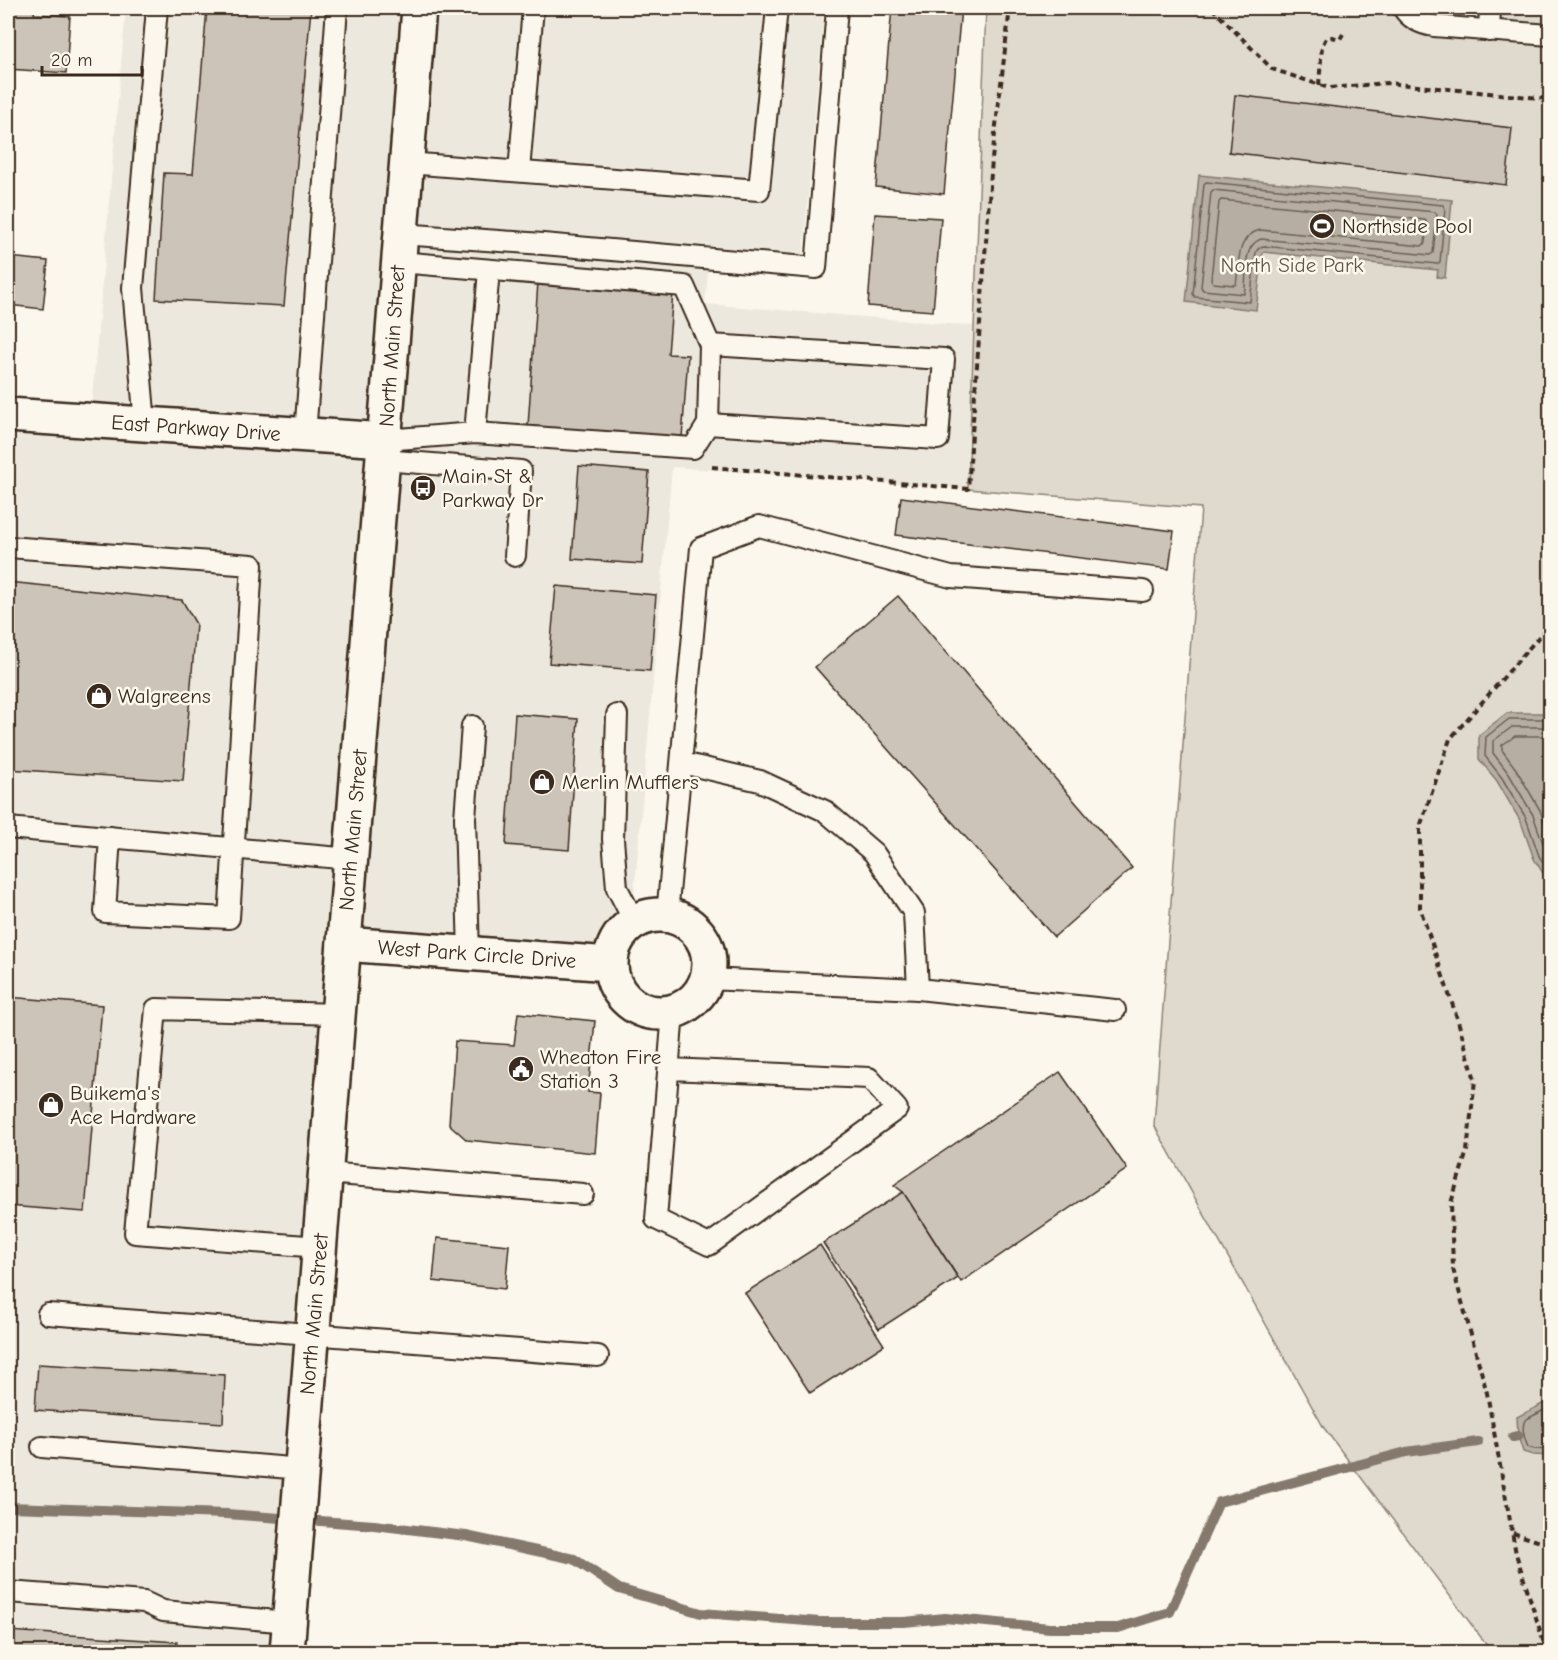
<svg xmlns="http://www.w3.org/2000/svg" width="1558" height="1660" font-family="'Comic Neue',sans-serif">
  <rect width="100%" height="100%" fill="#fbf7ec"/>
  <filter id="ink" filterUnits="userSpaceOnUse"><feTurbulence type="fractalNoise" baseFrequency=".0167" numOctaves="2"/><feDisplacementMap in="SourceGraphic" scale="12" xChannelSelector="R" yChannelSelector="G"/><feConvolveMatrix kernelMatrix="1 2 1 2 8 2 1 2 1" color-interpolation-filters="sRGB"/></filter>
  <g filter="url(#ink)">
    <!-- built -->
    <g fill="#ede8dd">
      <path d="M126 8H405L372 426 91 410Z"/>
      <path d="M432 8H824L803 257 710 250 705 304 974 326 968 489 672 467 627 974 355 953Z"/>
      <path d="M8 430 374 450 273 1652H8Z"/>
    </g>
    <!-- green -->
    <path fill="#dfd9ce" stroke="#8d8276" stroke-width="1.5" d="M986 8H1550V1652H1492L1324 1428 1154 1125 1201 508 968 489Z"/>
    <!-- water -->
    <g fill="#b6aea2" stroke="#85796d" stroke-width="1.5">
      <path d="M1199 175 1452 200 1445 278 1437 277 1438 270 1263 252 1256 310 1186 302Z"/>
      <path d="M1507 713H1550V884L1534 859 1521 822 1497 781 1479 759V735Z"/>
      <path d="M1550 1400V1456L1533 1455 1523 1452 1518 1436 1517 1417Z"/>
    </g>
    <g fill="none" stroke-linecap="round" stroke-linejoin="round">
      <!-- shore -->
      <g stroke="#6c5f53" stroke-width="1.5">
        <path d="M1206 182 1443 205 1445 209 1440 262 1437 264 1263 246 1259 248 1256 252 1250 302 1195 297 1193 294 1204 184Z"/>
        <path d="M1213 190 1435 212 1437 215 1433 253 1430 255 1261 239C1241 246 1248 277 1244 294L1203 290 1201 287 1211 192Z"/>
        <path d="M1221 200 1425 220 1427 223 1425 243 1422 246 1260 230C1235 237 1240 263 1236 284L1234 285 1213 283 1211 279 1219 202Z"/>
        <path d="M1550 719H1509L1486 737 1485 756 1502 778 1526 818 1539 856 1550 873"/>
        <path d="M1550 727H1512L1493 741V753L1509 774 1533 815 1546 852 1550 860"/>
        <path d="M1550 736H1515L1502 745V750L1516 769 1540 810 1550 839"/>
        <path d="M1550 1407 1525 1420C1521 1428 1524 1438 1528 1447L1534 1449 1550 1450"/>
      </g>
      <!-- stream -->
      <g stroke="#85796d" stroke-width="10">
        <path d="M1513 1437 1518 1436"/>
        <path d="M8 1507 227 1514 374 1525 466 1536 574 1559 619 1589 701 1613 820 1622H904L945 1618 1050 1628H1118L1170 1612 1219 1502 1406 1452 1478 1442"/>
      </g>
    </g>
    <!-- building -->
    <g fill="#ccc4b9" stroke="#3b2a1e" stroke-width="1.5">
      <path d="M8 8H35L34 14 70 16 66 73 8 69Z"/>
      <path d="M207 8H311L284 306 156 299 164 173 193 174Z"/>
      <path d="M892 8H961L944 194 876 187Z"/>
      <path d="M1235 95 1512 128 1506 185 1229 152Z"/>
      <path d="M875 214 941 218 933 311 868 306Z"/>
      <path d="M8 257 48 261 43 309 8 305Z"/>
      <path d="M538 282 673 292 668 354 688 355 682 438 528 426Z"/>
      <path d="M579 466 649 472 642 564 572 559Z"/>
      <path d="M901 497 1174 531 1169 569 896 535Z"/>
      <path d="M8 582 182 600 196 624 183 781 8 769Z"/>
      <path d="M556 586 656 595 650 671 549 663Z"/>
      <path d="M898 596 1132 868 1054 937 815 667Z"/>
      <path d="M515 714 578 719 569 850 506 845Z"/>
      <path d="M8 997 102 1005 85 1212 8 1206Z"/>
      <path d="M518 1013 595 1021 588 1092 600 1093 595 1153 467 1140 449 1124 455 1041 514 1045Z"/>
      <path d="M1060 1072 1127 1169 961 1282 903 1192 894 1185Z"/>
      <path d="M903 1192 958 1278 879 1329 823 1243Z"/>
      <path d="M437 1238 509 1245 505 1289 433 1281Z"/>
      <path d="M820 1245 884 1345 810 1393 745 1293Z"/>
      <path d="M38 1364 225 1375 223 1423 35 1410Z"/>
      <path d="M8 1631 177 1642 176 1652H8Z"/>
    </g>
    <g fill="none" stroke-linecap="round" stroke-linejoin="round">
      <!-- lane casing -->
      <g stroke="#3b2a1e" stroke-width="24">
        <g id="lane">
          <path d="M1403 8C1410 19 1421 24 1434 26L1550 35"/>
          <path d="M1489 31 1490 8"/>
          <path d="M407 163 759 190 777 8"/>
          <path d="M519 171 533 8"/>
          <path d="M401 234 543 244 816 268 837 8"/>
          <path d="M145 424 133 288 157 8"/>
          <path d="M708 424 938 439 944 359 710 345"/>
          <path d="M475 433 489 270"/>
          <path d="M305 435 337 8"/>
          <path d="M385 440 475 433 693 448 708 424 710 345 684 286 399 262"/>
          <path d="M383 460 521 471 515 556"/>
          <path d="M8 547 252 565 229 918 105 912 110 837"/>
          <path d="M617 715 613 839 617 888 634 921"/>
          <path d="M682 763 760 781 825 811 874 853 914 913 918 989"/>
          <path d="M8 828 351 859"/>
          <path d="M667 915 701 548 759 526 951 577 1143 591"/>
          <path d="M469 954 465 818 472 726"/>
          <path d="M708 979 918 989 1115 1010"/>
          <path d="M669 1069 869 1078 897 1109 709 1245 656 1219 673 1012"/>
          <path d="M326 1173 583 1194"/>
          <path d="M320 1247 135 1233 156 1009 339 1014"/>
          <path d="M48 1314 598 1356"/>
          <path d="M42 1447 302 1469"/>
          <path d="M8 1592 144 1602 163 1611 289 1622"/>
        </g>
      </g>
      <!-- street casing -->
      <g stroke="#3b2a1e" stroke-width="38">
        <g id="street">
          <path d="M8 415 385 440"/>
          <circle cx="660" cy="964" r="49"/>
          <path d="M344 944 610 964"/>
        </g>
      </g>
      <!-- secondary casing -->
      <g stroke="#3b2a1e" stroke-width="38">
        <path id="secondary" d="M287 1652 419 8"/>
      </g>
      <!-- path -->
      <g stroke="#3b2a1e" stroke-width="4" stroke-dasharray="6 4.5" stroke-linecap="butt">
        <path d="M1212 8 1272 69 1329 88 1387 83 1550 99"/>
        <path d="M1319 85 1322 46 1326 38 1332 37 1340 39 1343 34"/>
        <path d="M712 467 968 489 992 159 1010 8"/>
        <path d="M1513 1533 1550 1545"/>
        <path d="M1544 1652V1643L1516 1554 1487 1393 1453 1269 1451 1203 1467 1151 1475 1080 1458 1021 1420 908V827L1450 739 1550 624"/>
      </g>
      <!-- lane -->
      <use href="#lane" stroke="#fbf7ec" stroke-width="20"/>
      <!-- street -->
      <use href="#street" stroke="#fbf7ec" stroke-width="33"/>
      <!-- secondary -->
      <use href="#secondary" stroke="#fbf7ec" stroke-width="33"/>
    </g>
  </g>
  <!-- icons -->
  <defs>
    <g id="stadium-disc" transform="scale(1.35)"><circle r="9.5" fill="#3b2a1e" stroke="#fbf7ec"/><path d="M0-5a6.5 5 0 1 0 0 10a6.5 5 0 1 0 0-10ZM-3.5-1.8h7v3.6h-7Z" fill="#fff"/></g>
    <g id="bus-disc" transform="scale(1.35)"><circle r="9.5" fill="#3b2a1e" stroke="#fbf7ec"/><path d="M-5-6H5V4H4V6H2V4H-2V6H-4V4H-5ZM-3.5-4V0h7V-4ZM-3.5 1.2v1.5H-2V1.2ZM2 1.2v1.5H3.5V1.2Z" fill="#fff"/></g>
    <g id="shop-disc" transform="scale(1.35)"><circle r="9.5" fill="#3b2a1e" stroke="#fbf7ec"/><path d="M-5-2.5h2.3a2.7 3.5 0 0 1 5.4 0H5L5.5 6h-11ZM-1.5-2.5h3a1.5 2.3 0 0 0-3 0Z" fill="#fff"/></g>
    <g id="civic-disc" transform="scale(1.35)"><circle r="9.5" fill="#3b2a1e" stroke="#fbf7ec"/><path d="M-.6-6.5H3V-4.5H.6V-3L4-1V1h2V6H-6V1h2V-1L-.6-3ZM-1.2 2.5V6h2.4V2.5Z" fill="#fff"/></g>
  </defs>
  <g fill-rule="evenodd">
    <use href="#stadium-disc" x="1322" y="226"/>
    <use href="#bus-disc" x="423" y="488"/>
    <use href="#shop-disc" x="99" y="696"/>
    <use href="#shop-disc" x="542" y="782"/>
    <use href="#civic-disc" x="521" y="1069"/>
    <use href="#shop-disc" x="51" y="1105"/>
  </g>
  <g text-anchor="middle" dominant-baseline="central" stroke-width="5" stroke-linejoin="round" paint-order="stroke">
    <!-- poi labels -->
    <g font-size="21" fill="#3b2a1e" stroke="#fbf7ec" text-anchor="start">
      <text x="1342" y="226">Northside Pool</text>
      <text x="442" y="476">Main St &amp;<tspan x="442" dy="24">Parkway Dr</tspan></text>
      <text x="118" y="696">Walgreens</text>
      <text x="562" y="782">Merlin Mufflers</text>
      <text x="540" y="1057">Wheaton Fire<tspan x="540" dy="24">Station 3</tspan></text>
      <text x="70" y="1093">Buikema's<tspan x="70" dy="24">Ace Hardware</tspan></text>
    </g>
    <!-- park labels -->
    <g font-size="21" fill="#64564a" stroke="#fbf7ec">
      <text x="1292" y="265">North Side Park</text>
    </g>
    <!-- street labels -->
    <g font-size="21" fill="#3b2a1e" stroke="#fbf7ec">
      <text transform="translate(392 346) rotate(-86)">North Main Street</text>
      <text transform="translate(196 428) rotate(4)">East Parkway Drive</text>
      <text transform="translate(353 830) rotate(-85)">North Main Street</text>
      <text transform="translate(477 954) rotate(4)">West Park Circle Drive</text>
      <text transform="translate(314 1314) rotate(-85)">North Main Street</text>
    </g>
  </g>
  <!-- margin -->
  <rect width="1558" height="1660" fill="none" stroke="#fbf7ec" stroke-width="30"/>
  <rect x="15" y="15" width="1528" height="1630" fill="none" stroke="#3b2a1e" stroke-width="2" filter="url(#ink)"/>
  <!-- scale -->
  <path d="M42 66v9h100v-9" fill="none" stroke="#3b2a1e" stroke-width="3"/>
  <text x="51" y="66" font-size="18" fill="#3b2a1e" stroke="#fbf7ec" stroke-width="4.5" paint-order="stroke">20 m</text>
</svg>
